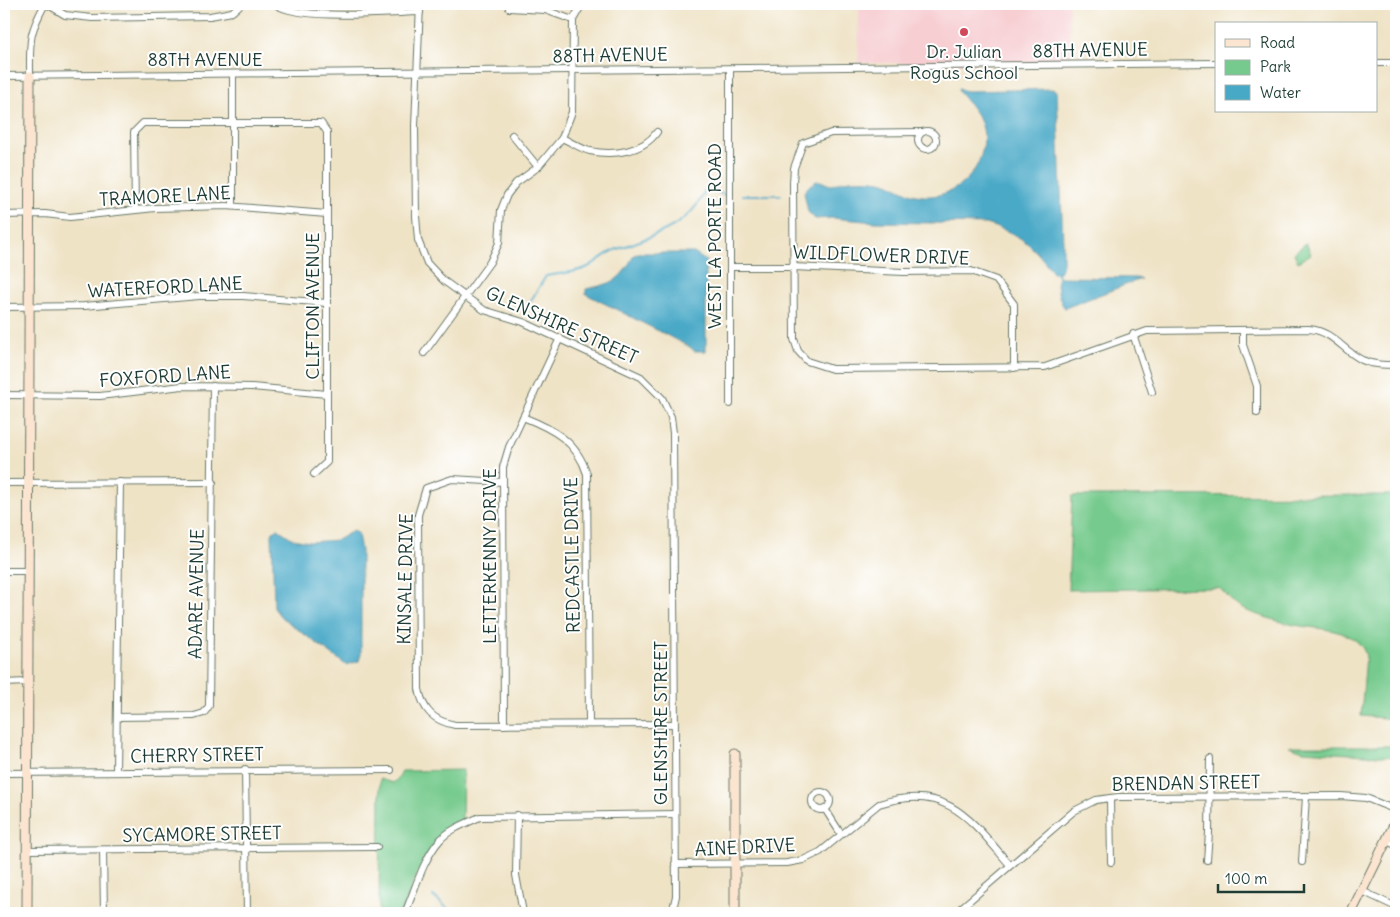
<svg xmlns="http://www.w3.org/2000/svg" width="1400" height="917" font-family="Delius,sans-serif">
  <rect width="100%" height="100%" fill="#fff"/>
  <filter id="ink" filterUnits="userSpaceOnUse"><feTurbulence type="fractalNoise" baseFrequency=".02" numOctaves="2"/><feDisplacementMap in="SourceGraphic" scale="10" xChannelSelector="R" yChannelSelector="G"/><feConvolveMatrix kernelMatrix="1 2 1 2 8 2 1 2 1" color-interpolation-filters="sRGB"/></filter>
  <filter id="wash" filterUnits="userSpaceOnUse"><feTurbulence type="fractalNoise" baseFrequency=".0096" numOctaves="4" result="noise"/><feDisplacementMap in="SourceGraphic" scale="20" xChannelSelector="R" yChannelSelector="G"/><feGaussianBlur stdDeviation="1.12" result="paint"/><feColorMatrix in="noise" values="0 0 0 0 0 0 0 0 0 0 0 0 0 0 0 0 0 1.4 0 .05"/><feComposite in="paint" operator="in"/></filter>
  <g filter="url(#wash)">
    <rect width="100%" height="100%" fill="#efe3c6"/>
    <!-- built -->
    <path fill="#f7cfd3" d="M859 4H1069L1070 64 856 63 858 60Z"/>
    <!-- green -->
    <g fill="#76ca8d" stroke="#4a8460">
      <path d="M1306 243 1311 254 1298 262 1294 253Z"/>
      <path d="M1396 495V740L1391 734 1396 723 1395 719 1361 716 1366 656C1358 626 1314 630 1290 624 1278 621 1256 615 1245 610 1234 606 1228 596 1219 588L1068 590 1072 496Z"/>
      <path d="M1396 744V757L1303 751 1289 746H1391Z"/>
      <path d="M463 770 462 821C428 840 415 879 401 913H379L380 779 393 783 400 776 402 771Z"/>
    </g>
    <!-- water -->
    <g fill="#48a9c7" stroke="#34737e">
      <path d="M958 89 968 91 1052 89 1057 91 1063 242V264L1059 272 1053 273C1034 246 1020 233 986 224L876 222 831 218 815 219 808 212 804 192 810 185 817 181C823 180 826 185 832 185 835 184 839 182 843 181 855 179 873 179 885 182 893 184 899 190 906 192 936 204 967 189 979 161 992 128 978 115 959 92Z"/>
      <path d="M638 253H694L706 261V351H694L690 347 586 294V289C615 283 620 281 634 255Z"/>
      <path d="M1058 277 1136 278 1141 279 1065 308C1060 304 1055 284 1058 277Z"/>
      <path d="M278 529 293 539 309 542 337 540 353 531 358 534 361 551V654L359 661 346 665 281 617 274 608 272 535 273 531Z"/>
    </g>
    <g fill="none" stroke-linecap="round" stroke-linejoin="round">
      <!-- stream -->
      <g stroke="#48a9c7" stroke-width="2">
        <path d="M742 195H781"/>
        <path d="M1057 273 1058 277"/>
        <path d="M525 310 546 276C560 273 576 273 588 267 597 262 605 254 615 250 649 237 690 228 705 190L710 189 725 195"/>
        <path d="M433 896 453 913"/>
      </g>
    </g>
  </g>
  <g filter="url(#ink)">
    <g fill="none" stroke-linecap="round" stroke-linejoin="round">
      <!-- street casing -->
      <g stroke="#687767" stroke-width="8">
        <g id="street">
          <path d="M47 4 65 15 92 18 210 16 232 12 241 4"/>
          <path d="M275 4C299 21 387 13 420 12"/>
          <path d="M420 4 415 126 416 216 418 240 427 263 444 281 484 310 523 322 641 377 662 398 671 417 673 433 676 896 672 913"/>
          <path d="M509 8 545 10 573 20"/>
          <path d="M1376 63H1396"/>
          <path d="M4 76 1216 63"/>
          <path d="M30 76C30 41 28 35 45 4"/>
          <circle cx="927" cy="140" r="9"/>
          <path d="M923 132 831 133 803 143 794 168 793 182 794 339 798 351 807 361 832 369 1045 367 1147 331 1309 329C1333 331 1342 350 1362 360 1373 365 1385 365 1396 365"/>
          <path d="M512 135 538 167"/>
          <path d="M562 138C571 142 581 149 590 151 613 156 643 152 657 132"/>
          <path d="M233 206V74"/>
          <path d="M135 210 134 132 143 123H321L327 132V462L314 474"/>
          <path d="M4 215 45 214 70 217 155 208 226 206 327 214"/>
          <path d="M730 267H793L904 272 971 271 996 280 1014 304V368"/>
          <path d="M4 307 84 306 199 296H243L327 303"/>
          <path d="M1243 330V345L1257 386V413"/>
          <path d="M1133 334 1152 392"/>
          <path d="M424 353 490 262 499 243 501 210 507 195 516 183 538 167 562 138 572 112 573 20 582 4"/>
          <path d="M4 395 100 396 182 386 252 387 327 394"/>
          <path d="M730 404V69"/>
          <path d="M523 417C553 429 577 441 587 474L589 724"/>
          <path d="M503 482 452 479 426 488 418 515 419 689C423 711 434 721 455 725L675 724"/>
          <path d="M4 483 213 482"/>
          <path d="M4 571H28"/>
          <path d="M4 683 27 682"/>
          <path d="M117 717 194 716 204 713 209 706 213 386"/>
          <path d="M504 725 503 467 509 447 560 338"/>
          <path d="M245 769 247 913"/>
          <path d="M116 772 120 482"/>
          <path d="M4 773 391 770"/>
          <circle cx="821" cy="801" r="9"/>
          <path d="M1110 798 1111 862"/>
          <path d="M825 809 841 834"/>
          <path d="M517 815 516 875 523 913"/>
          <path d="M1386 841 1396 845"/>
          <path d="M27 850 377 847"/>
          <path d="M103 850 104 913"/>
          <path d="M1207 860 1209 833 1210 759"/>
          <path d="M1302 862 1306 796"/>
          <path d="M675 864 787 863 803 860 820 852 879 804C947 782 971 820 1010 865"/>
          <path d="M1362 891 1396 907"/>
          <path d="M405 913C415 890 423 859 440 840 450 829 467 823 480 817L675 814"/>
          <path d="M955 913 1074 811 1096 800 1118 797 1341 796 1366 798 1396 810"/>
        </g>
      </g>
      <!-- secondary casing -->
      <g stroke="#687767" stroke-width="11">
        <g id="secondary">
          <path d="M27 913 30 76"/>
          <path d="M735 913V754"/>
          <path d="M1351 913 1396 821"/>
        </g>
      </g>
      <!-- street -->
      <use href="#street" stroke="#fff" stroke-width="6"/>
      <!-- secondary -->
      <use href="#secondary" stroke="#fce5d0" stroke-width="9"/>
    </g>
  </g>
  <!-- markers -->
  <circle fill="#d1495b" stroke="#fff" stroke-width="2" cx="964" cy="32" r="5"/>
  <g text-anchor="middle" dominant-baseline="central" stroke-width="4" stroke-linejoin="round" paint-order="stroke">
    <!-- street labels -->
    <g font-size="18" fill="#1f3d34" stroke="#fff">
      <text transform="translate(1090 50) rotate(-1)">88TH AVENUE</text>
      <text transform="translate(610 55) rotate(-1)">88TH AVENUE</text>
      <text x="205" y="59">88TH AVENUE</text>
      <text transform="translate(165 196) rotate(-3)">TRAMORE LANE</text>
      <text transform="translate(714 236) rotate(-90)">WEST LA PORTE ROAD</text>
      <text transform="translate(881 255) rotate(2)">WILDFLOWER DRIVE</text>
      <text transform="translate(165 287) rotate(-3)">WATERFORD LANE</text>
      <text transform="translate(312 306) rotate(-90)">CLIFTON AVENUE</text>
      <text transform="translate(562 325) rotate(24)">GLENSHIRE STREET</text>
      <text transform="translate(165 376) rotate(-4)">FOXFORD LANE</text>
      <text transform="translate(572 555) rotate(-91)">REDCASTLE DRIVE</text>
      <text transform="translate(489 556) rotate(-90)">LETTERKENNY DRIVE</text>
      <text transform="translate(405 579) rotate(-89)">KINSALE DRIVE</text>
      <text transform="translate(196 594) rotate(-89)">ADARE AVENUE</text>
      <text transform="translate(660 723) rotate(-90)">GLENSHIRE STREET</text>
      <text transform="translate(197 755) rotate(-1)">CHERRY STREET</text>
      <text transform="translate(1186 783) rotate(-1)">BRENDAN STREET</text>
      <text transform="translate(202 834) rotate(-1)">SYCAMORE STREET</text>
      <text transform="translate(745 847) rotate(-3)">AINE DRIVE</text>
    </g>
    <!-- poi labels -->
    <g font-size="18" fill="#1f3d34" stroke="#fff">
      <text x="964" y="51">Dr. Julian<tspan x="964" dy="21">Rogus School</tspan></text>
    </g>
  </g>
  <!-- margin -->
  <rect width="1400" height="917" fill="none" stroke="#fff" stroke-width="20"/>
  <!-- legend -->
  <rect x="1215" y="22" width="162" height="90" fill="#ffffff" stroke="#a5b1ae"/>
  <rect x="1225" y="39" width="25" height="8" fill="#fce5d0" stroke="#a5b1ae"/>
  <text x="1260" y="48" font-size="15" fill="#1f3d34">Road</text>
  <rect x="1225" y="60" width="25" height="15" fill="#76ca8d" stroke="#a5b1ae"/>
  <text x="1260" y="72" font-size="15" fill="#1f3d34">Park</text>
  <rect x="1225" y="85" width="25" height="15" fill="#48a9c7" stroke="#a5b1ae"/>
  <text x="1260" y="98" font-size="15" fill="#1f3d34">Water</text>
  <!-- scale -->
  <path d="M1218 884v8h86v-8" fill="none" stroke="#1f3d34" stroke-width="2.5"/>
  <text x="1225" y="884" font-size="15" fill="#1f3d34" stroke="#ffffff" stroke-width="4" paint-order="stroke">100 m</text>
</svg>
